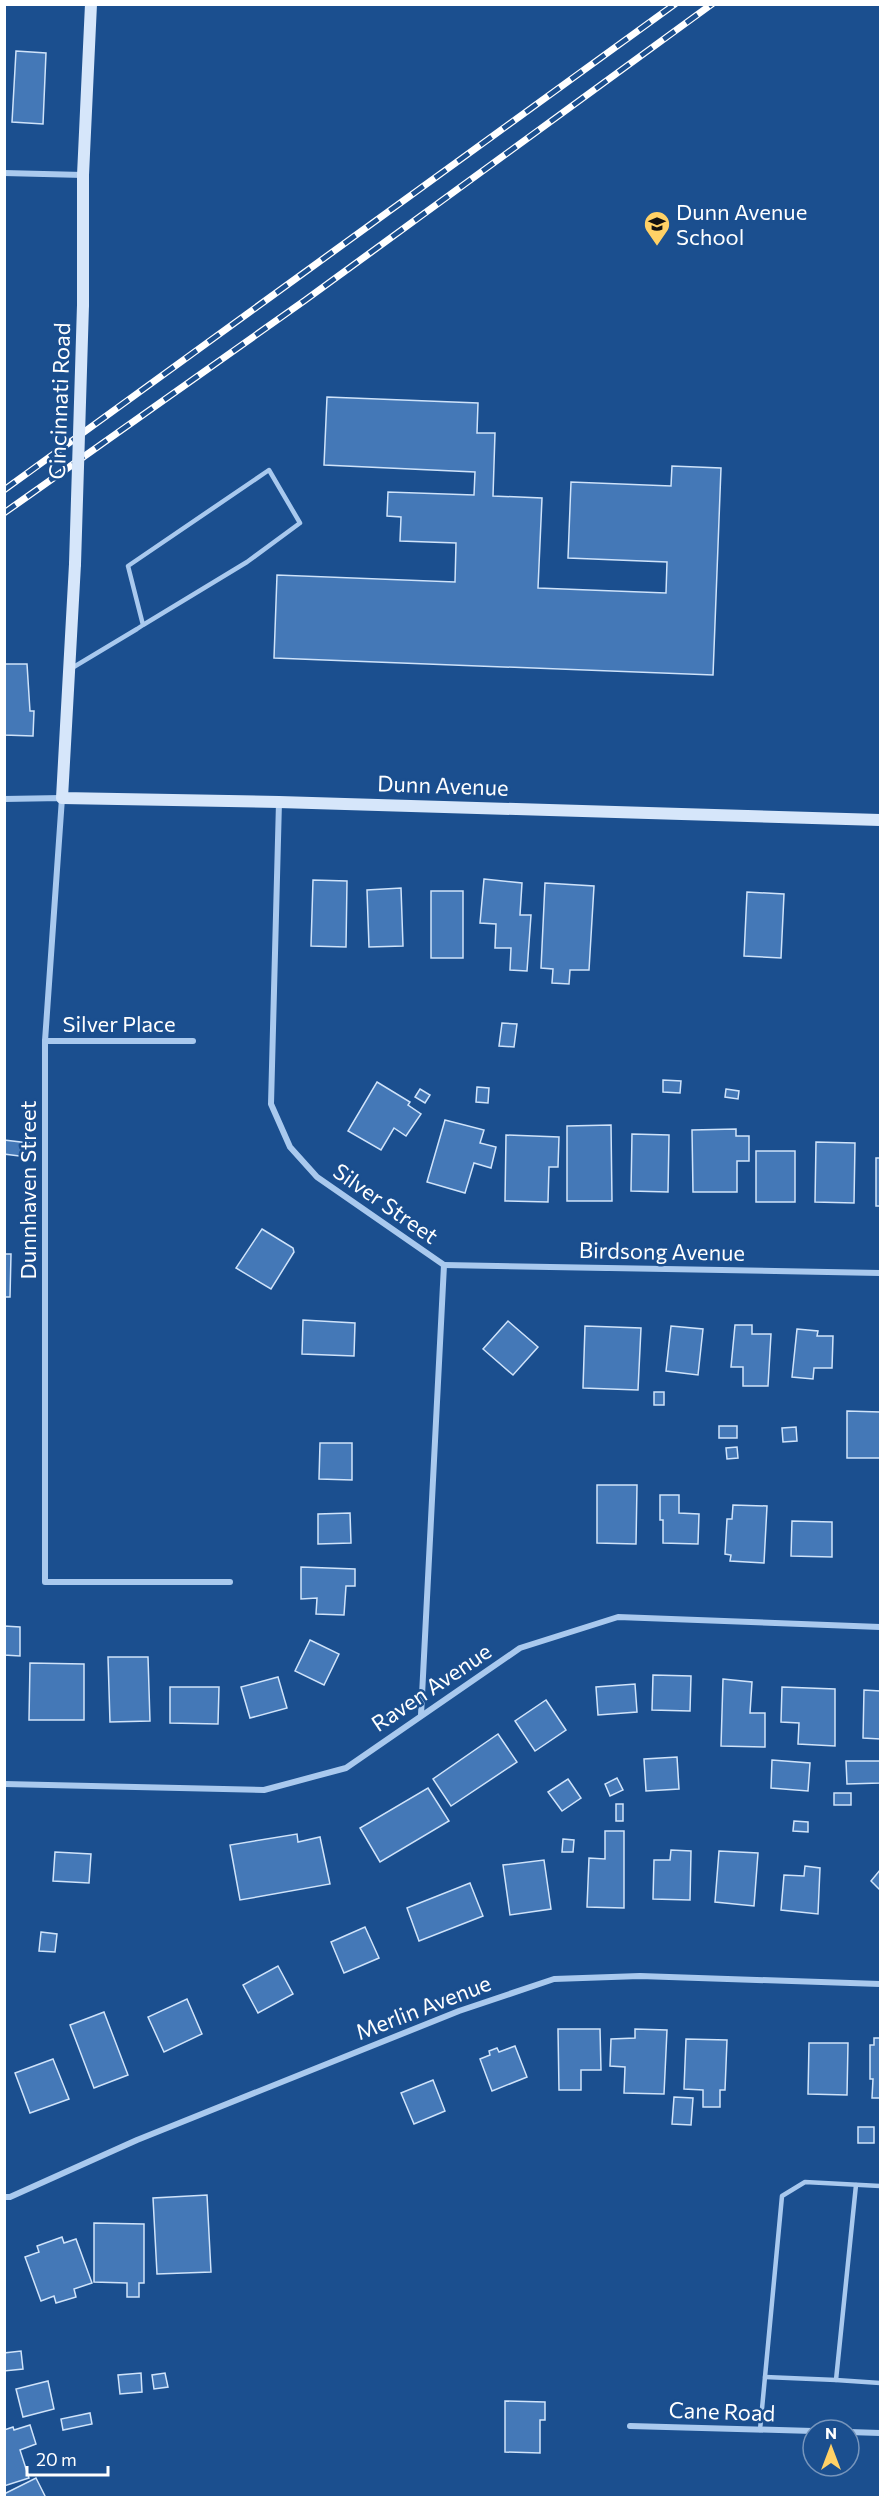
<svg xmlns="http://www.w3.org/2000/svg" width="885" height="2502" font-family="Commissioner,sans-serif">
  <rect width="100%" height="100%" fill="#1b4f8f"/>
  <!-- building -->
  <g fill="#4478b7" stroke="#cfe3fa" stroke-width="1.5">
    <path d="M16 51 46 53 43 124 12 122Z"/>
    <path d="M327 397 478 403 477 433H495L493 496 542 498 538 588 666 593 667 562 568 558 571 482 671 486 672 466 721 468 713 675 274 658 277 575 455 582 456 543 400 541 401 517 387 516 388 492 474 495 475 472 324 465Z"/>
    <path d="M4 664H27L30 711H34L33 736 4 735Z"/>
    <path d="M484 879 522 883 520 915H531L527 971 510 970 511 948H495L496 924 480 923Z"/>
    <path d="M313 880 347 881 346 947 311 946Z"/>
    <path d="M545 883 594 886 589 970H570L569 984 552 983 553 969 541 968Z"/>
    <path d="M401 888 403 946 369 947 367 890Z"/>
    <rect x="431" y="891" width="32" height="67"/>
    <path d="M747 892 784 894 781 958 744 956Z"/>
    <path d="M502 1023 517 1024 514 1047 499 1046Z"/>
    <path d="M663 1080 681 1081 680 1093 663 1092Z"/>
    <path d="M377 1082 410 1102 408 1105 421 1114 406 1136 394 1128 381 1150 348 1131Z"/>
    <path d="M477 1087 489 1088 488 1103 476 1102Z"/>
    <path d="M420 1089 430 1095 425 1103 415 1097Z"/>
    <path d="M726 1089 739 1091 738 1099 725 1097Z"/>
    <path d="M445 1120 484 1130 480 1143 496 1147 491 1168 474 1163 465 1193 427 1182Z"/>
    <path d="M611 1125 612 1201H567V1126Z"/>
    <path d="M736 1129V1136H749V1161H737V1192H693L692 1130Z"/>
    <path d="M632 1134 669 1135 668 1192 631 1191Z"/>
    <path d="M506 1135 559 1137 558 1167H549L548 1202 505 1201Z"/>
    <path d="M4 1140 29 1143 27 1157 4 1154Z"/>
    <path d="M816 1142 855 1143 854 1203 815 1202Z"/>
    <rect x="756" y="1151" width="39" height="51"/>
    <rect x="876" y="1158" width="4" height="48"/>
    <path d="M262 1229 293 1248 294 1252 271 1289 236 1268Z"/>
    <path d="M4 1254H11L10 1297H4Z"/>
    <path d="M303 1320 355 1323 354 1356 302 1354Z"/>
    <path d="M508 1321 538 1347 513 1375 483 1349Z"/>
    <path d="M735 1325H752V1334H771L768 1386H743V1367H731Z"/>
    <path d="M585 1326 641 1328 638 1390 583 1388Z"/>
    <path d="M671 1326 703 1329 698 1375 666 1371Z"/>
    <path d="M797 1329 818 1331 817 1336H833L832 1368H814L813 1379 792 1377Z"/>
    <rect x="654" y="1392" width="10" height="13"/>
    <path d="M847 1411 880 1412V1458H847Z"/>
    <rect x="719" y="1426" width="18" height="12"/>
    <path d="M796 1427 797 1441 783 1442 782 1428Z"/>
    <path d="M320 1443H352V1480L319 1479Z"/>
    <path d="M737 1447 738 1458 727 1459 726 1448Z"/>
    <path d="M597 1485H637L636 1544 597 1543Z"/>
    <path d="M660 1495H679V1513L699 1514 698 1544 663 1543V1520H660Z"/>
    <path d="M733 1505 767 1506 764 1563 730 1561 731 1555 725 1554 727 1519H732Z"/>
    <path d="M350 1513 351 1543 318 1544V1514Z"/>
    <path d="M792 1521 832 1522V1557L791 1556Z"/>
    <path d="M301 1567 355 1569V1586H346L344 1615 316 1614 317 1598 301 1599Z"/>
    <path d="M4 1626 20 1627V1656L4 1655Z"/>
    <path d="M310 1640 339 1654 324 1685 295 1671Z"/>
    <path d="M108 1657H148L150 1721 110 1722Z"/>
    <path d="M30 1663 84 1664V1720H29Z"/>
    <path d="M653 1675 691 1676 690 1711 652 1710Z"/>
    <path d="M278 1677 287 1708 250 1718 241 1687Z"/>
    <path d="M723 1679 752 1682 750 1713H765V1747L721 1746Z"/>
    <path d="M635 1684 637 1712 598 1715 596 1687Z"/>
    <path d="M170 1687H219L218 1724 170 1723Z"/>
    <path d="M782 1687 835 1689V1746L798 1744 799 1723 781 1722Z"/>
    <path d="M864 1690 880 1691V1739L863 1738Z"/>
    <path d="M546 1700 566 1730 535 1751 515 1721Z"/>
    <path d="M498 1734 517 1762 451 1806 433 1779Z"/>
    <path d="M677 1757 679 1789 646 1791 644 1759Z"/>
    <path d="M772 1760 810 1763 808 1791 771 1788Z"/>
    <path d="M846 1761H880V1783L847 1784Z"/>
    <path d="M617 1778 623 1790 610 1796 605 1784Z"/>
    <path d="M568 1779 581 1798 562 1811 548 1792Z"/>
    <path d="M428 1788 449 1821 380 1862 360 1828Z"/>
    <rect x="834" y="1793" width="17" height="12"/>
    <rect x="616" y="1804" width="7" height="17"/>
    <path d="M794 1821 808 1822V1832L793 1831Z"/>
    <path d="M605 1831H624V1908L587 1907 589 1858 605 1859Z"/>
    <path d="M297 1834 298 1842 320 1837 330 1884 240 1900 230 1845Z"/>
    <path d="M563 1839 574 1840 573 1852H562Z"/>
    <path d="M671 1850 691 1851 690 1900 653 1899 654 1860H670Z"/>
    <path d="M719 1851 758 1853 754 1906 715 1902Z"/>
    <path d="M55 1852 91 1854 89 1883 53 1881Z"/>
    <path d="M544 1860 551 1909 510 1915 503 1865Z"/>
    <path d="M805 1866 820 1868 818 1914 781 1910 784 1875 804 1876Z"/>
    <path d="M880 1870V1890L871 1881Z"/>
    <path d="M470 1883 483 1916 419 1941 407 1908Z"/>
    <path d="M365 1927 379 1958 344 1973 331 1942Z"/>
    <path d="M41 1932 57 1934 55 1952 39 1951Z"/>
    <path d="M278 1966 293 1994 258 2013 243 1985Z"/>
    <path d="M187 1999 202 2034 164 2052 148 2017Z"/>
    <path d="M104 2012 128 2075 94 2088 70 2025Z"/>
    <path d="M558 2029H600L601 2070H581V2090H559Z"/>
    <path d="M635 2029 667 2030 664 2094 624 2093 625 2067 610 2066 611 2039 635 2038Z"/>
    <path d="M874 2038H880V2098H872L873 2079H870V2045H874Z"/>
    <path d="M686 2039 727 2040 725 2090H720V2107H703V2090L684 2089Z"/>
    <path d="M809 2043H848L847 2095 808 2094Z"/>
    <path d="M515 2046 527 2077 492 2091 480 2059 490 2055 489 2051 497 2048 499 2052Z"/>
    <path d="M53 2059 69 2099 30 2113 15 2073Z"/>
    <path d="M433 2080 445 2111 414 2124 401 2093Z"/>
    <path d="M674 2097 693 2098 691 2125 672 2124Z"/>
    <rect x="858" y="2127" width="16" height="16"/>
    <path d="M207 2195 211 2272 157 2274 153 2198Z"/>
    <path d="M94 2223 144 2224V2283H139V2297H127V2283L94 2282Z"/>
    <path d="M62 2237 64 2243 76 2239 92 2283 74 2289 76 2297 56 2303 54 2296 41 2301 25 2257 39 2252 37 2246Z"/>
    <path d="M21 2351 23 2369 4 2371V2353Z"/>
    <path d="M141 2373 142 2392 120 2394 118 2375Z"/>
    <path d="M165 2373 168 2387 154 2389 152 2375Z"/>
    <path d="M48 2381 54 2409 23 2417 16 2389Z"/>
    <path d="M505 2401 545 2402V2420H540V2453L505 2452Z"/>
    <path d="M90 2413 92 2424 63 2430 61 2419Z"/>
    <path d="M30 2425 36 2444 20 2450 29 2478 4 2486V2430L13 2427 14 2430Z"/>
    <path d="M36 2478 46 2498H4V2494Z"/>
  </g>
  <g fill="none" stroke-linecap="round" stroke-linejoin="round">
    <!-- lane -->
    <g stroke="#a9c9ee" stroke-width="4.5">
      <path d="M72 668 137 629 143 625 247 562 300 523 269 470 128 566 143 625"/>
      <path d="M765 2377 836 2380 856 2185"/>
      <path d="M836 2380 880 2383"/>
      <path d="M760 2430 782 2196 805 2182 880 2186"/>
    </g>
    <!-- street -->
    <g stroke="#a9c9ee" stroke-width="6">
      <path d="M4 173 83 175"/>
      <path d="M4 799 62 798 45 1041V1582H230"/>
      <path d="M279 802 271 1104 290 1147 317 1177 444 1265"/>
      <path d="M45 1041H193"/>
      <path d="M444 1265 880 1273"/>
      <path d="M421 1715 444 1265"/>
      <path d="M4 1784 264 1790 346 1768 520 1648 618 1617 880 1627"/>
      <path d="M4 2197H10L137 2140 459 2011 554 1979 640 1976 880 1984"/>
      <path d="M630 2426 813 2431"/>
      <path d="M849 2432 880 2433"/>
    </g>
    <!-- secondary -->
    <g stroke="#d6e6fa" stroke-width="12">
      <path d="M83 305V175L91 4"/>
      <path d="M75 564 62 798 279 802 880 820"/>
    </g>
    <!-- rail casing -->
    <g stroke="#fff" stroke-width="7">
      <g id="rail">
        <path d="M4 490 675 4"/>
        <path d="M4 513 304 301 712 4"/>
      </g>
    </g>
    <!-- rail -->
    <use href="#rail" stroke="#1b4f8f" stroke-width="4.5" stroke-dasharray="14" stroke-linecap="butt"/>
    <!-- secondary-bridge -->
    <path stroke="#d6e6fa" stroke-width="12" d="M75 564 83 305"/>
  </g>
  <!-- icons -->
  <defs>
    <g id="school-pin" transform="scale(1.35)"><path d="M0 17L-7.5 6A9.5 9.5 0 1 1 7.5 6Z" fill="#ffd166" stroke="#1b4f8f"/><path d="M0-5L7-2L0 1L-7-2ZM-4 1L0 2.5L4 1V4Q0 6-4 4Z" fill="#111"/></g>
  </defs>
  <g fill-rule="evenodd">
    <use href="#school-pin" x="657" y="224"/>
  </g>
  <g text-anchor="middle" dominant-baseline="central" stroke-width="5" stroke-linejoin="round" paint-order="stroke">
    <!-- poi labels -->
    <g font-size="22" fill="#fff" stroke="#1b4f8f" text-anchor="start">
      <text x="676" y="211">Dunn Avenue<tspan x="676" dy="25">School</tspan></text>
    </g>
    <!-- street labels -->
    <g font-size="22" fill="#fff" stroke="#1b4f8f">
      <text transform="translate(59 401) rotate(-88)">Cincinnati Road</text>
      <text transform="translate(443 785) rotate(2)">Dunn Avenue</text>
      <text x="119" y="1023">Silver Place</text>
      <text transform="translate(27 1190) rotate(-90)">Dunnhaven Street</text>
      <text transform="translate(386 1203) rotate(35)">Silver Street</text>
      <text transform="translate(662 1251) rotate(1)">Birdsong Avenue</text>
      <text transform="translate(431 1687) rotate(-34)">Raven Avenue</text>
      <text transform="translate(423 2007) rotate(-21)">Merlin Avenue</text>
      <text transform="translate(722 2411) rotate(2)">Cane Road</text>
    </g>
  </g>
  <!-- border -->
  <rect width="885" height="2502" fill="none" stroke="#ffffff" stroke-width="12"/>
  <!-- north arrow -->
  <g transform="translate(831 2448)"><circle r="28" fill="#1b4f8f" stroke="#7695bc" stroke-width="1.5"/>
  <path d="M0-4.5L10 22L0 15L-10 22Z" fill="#ffd166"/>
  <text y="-9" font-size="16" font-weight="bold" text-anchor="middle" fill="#ffffff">N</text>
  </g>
  <!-- scale -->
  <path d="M27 2466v9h81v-9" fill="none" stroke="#ffffff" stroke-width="3"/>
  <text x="36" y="2466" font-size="18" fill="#ffffff" stroke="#1b4f8f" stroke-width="4.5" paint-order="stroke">20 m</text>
</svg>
